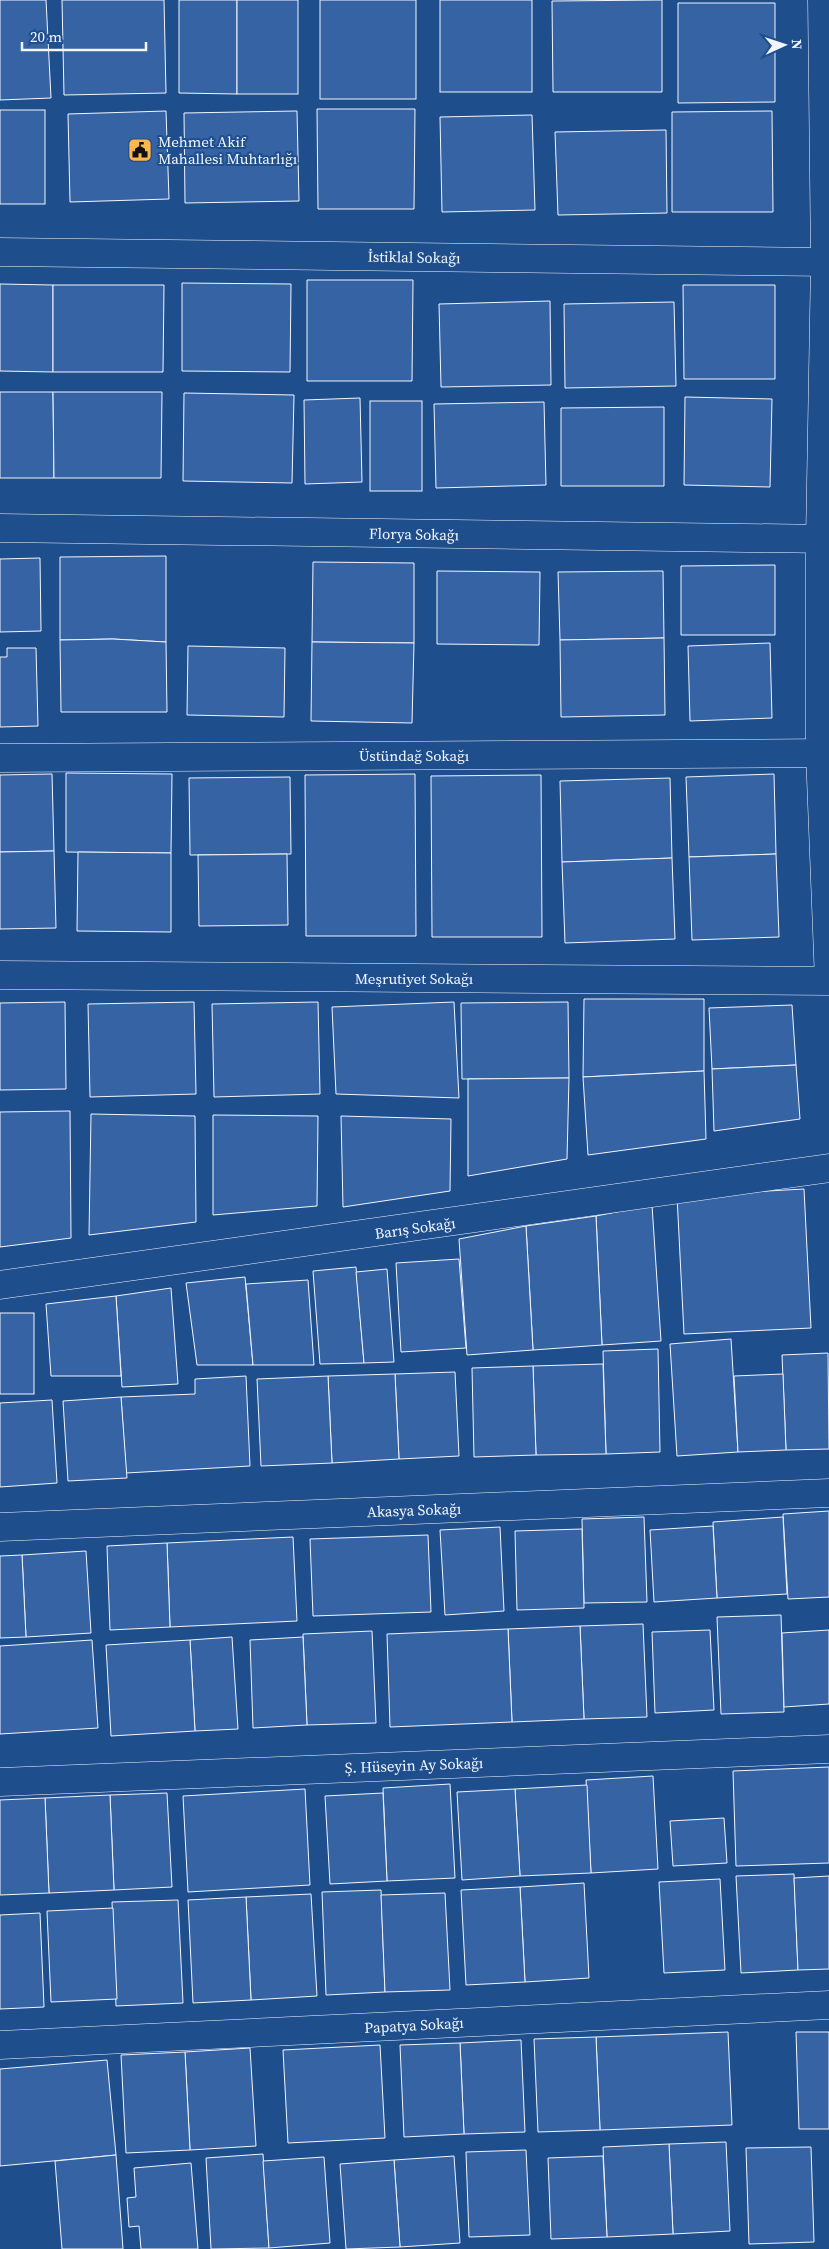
<svg xmlns="http://www.w3.org/2000/svg" width="829" height="2249" font-family="'Source Serif 4',serif">
  <rect width="100%" height="100%" fill="#1f4e8c"/>
  <!-- building -->
  <g fill="#3563a3" stroke="#f2f6ff">
    <path d="M0 0H46L51 98 0 100Z"/>
    <path d="M62 0H164L166 93 64 95Z"/>
    <path d="M179 0H237V94L179 93Z"/>
    <rect x="237" y="0" width="61" height="94"/>
    <rect x="320" y="0" width="96" height="99"/>
    <rect x="440" y="0" width="92" height="92"/>
    <path d="M662 0V92H553L552 1Z"/>
    <path d="M678 3H775V102L678 103Z"/>
    <path d="M317 109H415L414 209H318Z"/>
    <rect x="0" y="110" width="45" height="94"/>
    <path d="M166 111 169 199 70 202 68 114Z"/>
    <path d="M297 111 299 201 185 203 184 113Z"/>
    <path d="M772 111 773 212H672V112Z"/>
    <path d="M532 115 535 210 442 212 440 117Z"/>
    <path d="M666 130 667 213 558 215 555 132Z"/>
    <path d="M307 280H413L412 381H307Z"/>
    <path d="M182 283 291 284 290 372 182 371Z"/>
    <path d="M0 284 53 285V372L0 371Z"/>
    <path d="M53 285H164L163 372H53Z"/>
    <path d="M683 285H775V379H684Z"/>
    <path d="M550 301 551 385 441 387 439 304Z"/>
    <path d="M674 302 676 386 565 388 564 304Z"/>
    <path d="M0 392H53L54 478H0Z"/>
    <path d="M53 392H162L161 478H54Z"/>
    <path d="M184 393 294 395 292 483 183 481Z"/>
    <path d="M685 397 772 399 770 487 684 485Z"/>
    <path d="M360 398 362 482 305 484 304 400Z"/>
    <rect x="370" y="401" width="52" height="90"/>
    <path d="M544 402 546 485 436 488 434 404Z"/>
    <path d="M664 407V486H561V408Z"/>
    <path d="M166 556V642L113 639 60 640V557Z"/>
    <path d="M40 558 41 631 0 632V559Z"/>
    <path d="M313 562 414 563V643L312 642Z"/>
    <path d="M775 565V635H681V566Z"/>
    <path d="M437 571 540 572 539 645 437 644Z"/>
    <path d="M663 571 664 638 560 640 558 572Z"/>
    <path d="M664 638 665 715 561 717 560 640Z"/>
    <path d="M113 639 166 642 167 712H61L60 640Z"/>
    <path d="M312 642 414 643 412 723 311 721Z"/>
    <path d="M770 643 772 718 690 721 688 646Z"/>
    <path d="M188 646 285 648 284 717 187 715Z"/>
    <path d="M7 648H36L38 726 0 727V657H7Z"/>
    <path d="M66 773 172 774 171 853 66 852Z"/>
    <path d="M52 774 54 851 0 852V775Z"/>
    <path d="M415 774 416 936H306L305 775Z"/>
    <path d="M774 774 776 854 689 857 686 777Z"/>
    <path d="M541 775 542 937H432L431 776Z"/>
    <path d="M290 777 291 854 190 855 189 778Z"/>
    <path d="M670 778 672 858 562 862 560 781Z"/>
    <path d="M54 851 56 928 0 929V852Z"/>
    <path d="M78 852 171 853V932L77 931Z"/>
    <path d="M287 854 288 925 199 926 198 855Z"/>
    <path d="M776 854 779 937 692 940 689 857Z"/>
    <path d="M672 858 675 939 565 943 562 862Z"/>
    <path d="M584 999H704V1071L583 1077Z"/>
    <path d="M65 1002 66 1089 0 1090V1003Z"/>
    <path d="M194 1002 196 1094 90 1097 88 1004Z"/>
    <path d="M318 1002 320 1094 214 1097 212 1004Z"/>
    <path d="M454 1002 459 1098 336 1094 332 1007Z"/>
    <path d="M568 1002 569 1078 462 1079 461 1003Z"/>
    <path d="M792 1005 796 1065 712 1069 709 1008Z"/>
    <path d="M796 1065 800 1119 714 1131 712 1069Z"/>
    <path d="M704 1071 706 1139 588 1155 583 1077Z"/>
    <path d="M569 1078 567 1159 468 1176V1079Z"/>
    <path d="M70 1111 71 1238 0 1247V1112Z"/>
    <path d="M91 1114 195 1116 196 1222 89 1235Z"/>
    <path d="M213 1115 318 1116 317 1206 213 1215Z"/>
    <path d="M341 1116 451 1119 450 1191 343 1207Z"/>
    <path d="M804 1189 811 1328 684 1334 677 1196Z"/>
    <path d="M652 1205 661 1341 602 1345 596 1216Z"/>
    <path d="M596 1216 602 1345 533 1350 526 1226Z"/>
    <path d="M526 1226 533 1350 467 1355 459 1239Z"/>
    <path d="M459 1259 466 1348 401 1352 396 1263Z"/>
    <path d="M356 1267 364 1363 320 1364 313 1271Z"/>
    <path d="M387 1269 394 1362 364 1363 356 1272Z"/>
    <path d="M245 1277 253 1365H197L186 1283Z"/>
    <path d="M308 1280 314 1365H253L246 1284Z"/>
    <path d="M171 1288 178 1384 122 1387 116 1296Z"/>
    <path d="M116 1296 121 1376H51L46 1304Z"/>
    <rect x="0" y="1313" width="34" height="81"/>
    <path d="M731 1339 738 1452 677 1456 670 1344Z"/>
    <path d="M658 1349 660 1452 606 1454 603 1351Z"/>
    <path d="M828 1353 829 1449 786 1450 782 1355Z"/>
    <path d="M603 1364 606 1454 536 1455 533 1366Z"/>
    <path d="M533 1366 536 1455 474 1457 472 1368Z"/>
    <path d="M455 1372 459 1456 399 1459 395 1374Z"/>
    <path d="M395 1374 399 1459 332 1463 328 1376Z"/>
    <path d="M783 1374 786 1450 738 1452 734 1376Z"/>
    <path d="M246 1376 250 1466 126 1473 121 1397 195 1394V1379Z"/>
    <path d="M328 1376 332 1463 261 1466 257 1379Z"/>
    <path d="M121 1397 127 1478 68 1481 63 1401Z"/>
    <path d="M52 1400 57 1483 0 1487V1403Z"/>
    <path d="M829 1511V1597L788 1599 783 1514Z"/>
    <path d="M644 1517 647 1602 584 1603 582 1519Z"/>
    <path d="M783 1517 787 1594 717 1598 713 1522Z"/>
    <path d="M713 1526 717 1598 654 1602 650 1530Z"/>
    <path d="M500 1527 504 1611 445 1615 440 1530Z"/>
    <path d="M582 1529 584 1608 517 1610 515 1531Z"/>
    <path d="M428 1535 431 1612 313 1616 310 1539Z"/>
    <path d="M293 1537 297 1621 170 1627 167 1543Z"/>
    <path d="M167 1543 170 1627 110 1630 107 1546Z"/>
    <path d="M86 1551 91 1633 26 1637 22 1555Z"/>
    <path d="M22 1555 26 1637 0 1638V1556Z"/>
    <path d="M781 1615 784 1712 721 1714 717 1617Z"/>
    <path d="M643 1624 647 1717 584 1719 580 1626Z"/>
    <path d="M580 1626 584 1719 512 1722 508 1629Z"/>
    <path d="M508 1629 512 1722 390 1727 387 1634Z"/>
    <path d="M710 1630 714 1710 655 1713 652 1632Z"/>
    <path d="M829 1630V1704L784 1707 782 1633Z"/>
    <path d="M372 1631 376 1723 307 1725 303 1634Z"/>
    <path d="M232 1637 238 1729 195 1731 190 1640Z"/>
    <path d="M303 1637 307 1725 253 1728 250 1640Z"/>
    <path d="M92 1640 98 1728 0 1734V1646Z"/>
    <path d="M190 1640 195 1731 111 1736 106 1645Z"/>
    <path d="M829 1767V1863L736 1866 733 1771Z"/>
    <path d="M653 1776 658 1869 591 1873 586 1780Z"/>
    <path d="M450 1784 455 1878 387 1881 383 1788Z"/>
    <path d="M587 1785 591 1873 520 1876 515 1789Z"/>
    <path d="M305 1789 310 1885 188 1892 183 1796Z"/>
    <path d="M515 1789 520 1876 462 1880 457 1792Z"/>
    <path d="M167 1793 172 1887 114 1890 110 1795Z"/>
    <path d="M383 1793 387 1881 330 1884 325 1796Z"/>
    <path d="M110 1795 114 1890 49 1893 45 1798Z"/>
    <path d="M45 1798 49 1893 0 1895V1800Z"/>
    <path d="M724 1818 727 1863 673 1866 670 1821Z"/>
    <path d="M794 1874 798 1970 741 1973 736 1876Z"/>
    <path d="M829 1876V1969L798 1970 794 1878Z"/>
    <path d="M720 1879 725 1970 664 1973 659 1882Z"/>
    <path d="M584 1883 589 1978 525 1982 520 1887Z"/>
    <path d="M520 1887 525 1982 466 1985 461 1890Z"/>
    <path d="M381 1890 385 1992 326 1995 322 1892Z"/>
    <path d="M445 1893 450 1990 385 1992 381 1895Z"/>
    <path d="M311 1894 317 1996 251 2000 246 1897Z"/>
    <path d="M246 1897 251 2000 193 2003 188 1900Z"/>
    <path d="M178 1900 183 2003 116 2006 112 1902Z"/>
    <path d="M113 1908 117 1999 51 2002 47 1911Z"/>
    <path d="M40 1913 44 2007 0 2009V1915Z"/>
    <path d="M728 2032 732 2125 600 2130 596 2037Z"/>
    <path d="M796 2032H829V2129H799Z"/>
    <path d="M596 2037 600 2130 538 2132 534 2039Z"/>
    <path d="M521 2040 525 2132 464 2134 460 2043Z"/>
    <path d="M460 2043 464 2134 404 2137 400 2045Z"/>
    <path d="M380 2045 385 2138 288 2143 283 2050Z"/>
    <path d="M250 2048 256 2146 190 2150 185 2052Z"/>
    <path d="M185 2052 190 2150 126 2153 121 2055Z"/>
    <path d="M107 2060 116 2155 0 2166V2069Z"/>
    <path d="M726 2142 730 2231 673 2234 669 2144Z"/>
    <path d="M669 2144 673 2234 607 2237 603 2147Z"/>
    <path d="M811 2147 814 2242 749 2244 746 2148Z"/>
    <path d="M526 2150 530 2235 469 2237 466 2152Z"/>
    <path d="M263 2154 269 2248 211 2249 206 2158Z"/>
    <path d="M116 2155 123 2249H62L55 2161Z"/>
    <path d="M454 2156 460 2243 400 2247 394 2160Z"/>
    <path d="M603 2156 607 2237 551 2239 548 2158Z"/>
    <path d="M324 2157 330 2243 269 2248 263 2161Z"/>
    <path d="M394 2160 400 2247 346 2249 340 2164Z"/>
    <path d="M191 2163 198 2249H141L139 2226 129 2227 127 2198 136 2197 134 2168Z"/>
  </g>
  <g fill="none" stroke-linecap="round" stroke-linejoin="round">
    <!-- minor casing -->
    <g stroke="#f2f6ff" stroke-width="29">
      <g id="minor">
        <path d="M0 252 829 262"/>
        <path d="M0 528 829 539"/>
        <path d="M0 758 829 753"/>
        <path d="M0 975 829 981 820 753V539L825 262 822 0"/>
        <path d="M0 1285 829 1168"/>
        <path d="M0 1527 829 1493"/>
        <path d="M0 1782 829 1749"/>
        <path d="M0 2045 829 2005"/>
      </g>
    </g>
    <!-- minor -->
    <use href="#minor" stroke="#1f4e8c" stroke-width="28"/>
  </g>
  <!-- icons -->
  <defs>
    <g id="civic-square" transform="scale(1.25)"><rect x="-9" y="-9" width="18" height="18" rx="4" fill="#ffb74d" stroke="#1f4e8c"/><path d="M-.6-6.5H3V-4.5H.6V-3L4-1V1h2V6H-6V1h2V-1L-.6-3ZM-1.2 2.5V6h2.4V2.5Z" fill="#111"/></g>
  </defs>
  <g fill-rule="evenodd">
    <use href="#civic-square" x="140" y="150"/>
  </g>
  <g text-anchor="middle" dominant-baseline="central" stroke-width="4" stroke-linejoin="round" paint-order="stroke">
    <!-- poi labels -->
    <g font-size="15" fill="#f2f6ff" stroke="#1f4e8c" text-anchor="start">
      <text x="158" y="141">Mehmet Akif<tspan x="158" dy="17">Mahallesi Muhtarlığı</tspan></text>
    </g>
    <!-- street labels -->
    <g font-size="15" fill="#f2f6ff" stroke="#1f4e8c">
      <text transform="translate(414 257) rotate(1)">İstiklal Sokağı</text>
      <text transform="translate(414 534) rotate(1)">Florya Sokağı</text>
      <text x="414" y="755">Üstündağ Sokağı</text>
      <text x="414" y="978">Meşrutiyet Sokağı</text>
      <text transform="translate(415 1228) rotate(-8)">Barış Sokağı</text>
      <text transform="translate(414 1510) rotate(-2)">Akasya Sokağı</text>
      <text transform="translate(414 1765) rotate(-2)">Ş. Hüseyin Ay Sokağı</text>
      <text transform="translate(414 2025) rotate(-3)">Papatya Sokağı</text>
    </g>
  </g>
  <!-- north arrow -->
  <g transform="translate(784 45) rotate(87)" stroke="#1f4e8c" stroke-width="4" paint-order="stroke">
  <path d="M0-4L9 19L0 12L-9 19Z" fill="#f2f6ff"/>
  <text y="-8" font-size="14" font-weight="bold" text-anchor="middle" fill="#f2f6ff">N</text>
  </g>
  <!-- scale -->
  <path d="M22 42v8h124v-8" fill="none" stroke="#f2f6ff" stroke-width="2.5"/>
  <text x="30" y="42" font-size="15" fill="#f2f6ff" stroke="#1f4e8c" stroke-width="4" paint-order="stroke">20 m</text>
</svg>
